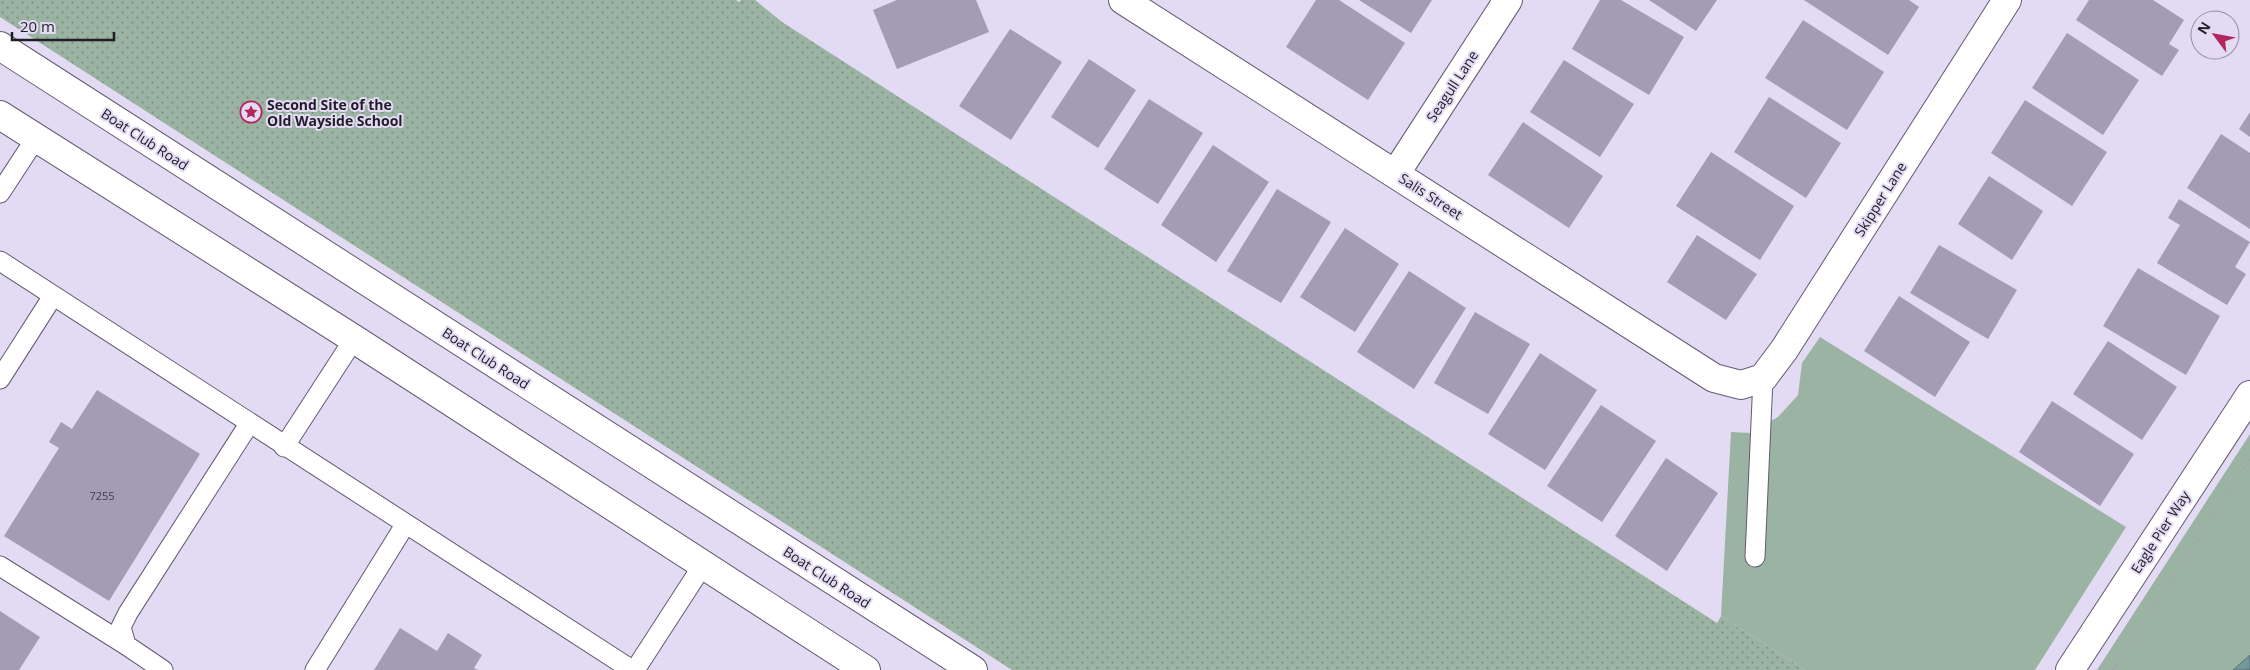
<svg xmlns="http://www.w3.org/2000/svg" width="2250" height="670" font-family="'Open Sans',sans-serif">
  <defs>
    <pattern id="grass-dots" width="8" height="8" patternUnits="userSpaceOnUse" patternTransform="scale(1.25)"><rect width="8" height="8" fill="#9bb3a2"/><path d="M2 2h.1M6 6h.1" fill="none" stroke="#7e9184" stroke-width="1.8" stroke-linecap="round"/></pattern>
    <pattern id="water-ripples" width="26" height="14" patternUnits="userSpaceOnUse" patternTransform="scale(1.25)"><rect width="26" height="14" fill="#72989c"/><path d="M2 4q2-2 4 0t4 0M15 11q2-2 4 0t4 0" fill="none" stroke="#5d7b7f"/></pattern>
  </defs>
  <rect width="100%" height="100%" fill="#e3daf3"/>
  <!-- grass -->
  <path fill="url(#grass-dots)" d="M0 0H736L739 2 741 0H755L782 22 1717 623 1721 616 1805 670H1012L0 17Z"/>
  <!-- park -->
  <g fill="#9bb3a2">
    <path d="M1820 337 2126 527 2035 670H1805L1721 616 1731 432 1750 433 1778 417 1798 395 1802 363Z"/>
    <path d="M2250 434V670H2097Z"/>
  </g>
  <!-- water -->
  <path fill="url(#water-ripples)" stroke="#597379" d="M2250 655V670H2233Z"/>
  <!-- building -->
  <g fill="#a49bb7">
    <path d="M897 0H976L989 32 897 69 873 10Z"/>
    <path d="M1316 0H1339L1405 43 1368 100 1286 47Z"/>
    <path d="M1359 0H1432L1411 33Z"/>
    <path d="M1600 0H1621L1684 37 1649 95 1572 49Z"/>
    <path d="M1649 0H1717L1696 31Z"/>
    <path d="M1804 0H1909L1919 7 1888 55Z"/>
    <path d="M2089 0H2153L2184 20 2169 44 2179 50 2162 76 2076 20Z"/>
    <path d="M1803 20 1884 72 1847 130 1765 78Z"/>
    <path d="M1010 29 1062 62 1011 140 959 106Z"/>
    <path d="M2067 33 2139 80 2103 135 2032 88Z"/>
    <path d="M1089 59 1136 90 1098 148 1051 117Z"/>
    <path d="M1564 60 1634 104 1600 157 1530 112Z"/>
    <path d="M1769 97 1841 143 1806 198 1734 152Z"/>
    <path d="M1149 99 1203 133 1158 204 1104 169Z"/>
    <path d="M2025 100 2107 152 2072 206 1991 153Z"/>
    <path d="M2250 112V137L2239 129Z"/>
    <path d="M1523 122 1603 176 1569 228 1488 175Z"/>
    <path d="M2221 134 2250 153V229L2187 188Z"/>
    <path d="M1213 145 1269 182 1216 262 1161 225Z"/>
    <path d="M1711 152 1794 206 1760 260 1676 206Z"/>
    <path d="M1989 176 2043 211 2012 260 1958 224Z"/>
    <path d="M1277 189 1331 222 1281 303 1227 271Z"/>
    <path d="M2179 199 2250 242 2235 267 2246 274 2227 305 2157 263 2180 225 2168 218Z"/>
    <path d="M1345 228 1399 264 1355 332 1300 297Z"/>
    <path d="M1697 235 1757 274 1726 320 1667 282Z"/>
    <path d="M1939 245 2017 290 1988 339 1910 293Z"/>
    <path d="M2138 268 2220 316 2186 375 2103 326Z"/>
    <path d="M1409 271 1466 308 1414 389 1357 352Z"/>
    <path d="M1899 296 1970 342 1935 397 1864 351Z"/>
    <path d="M1475 312 1530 344 1488 414 1434 383Z"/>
    <path d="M2108 341 2177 387 2142 440 2073 394Z"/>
    <path d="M1540 353 1597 390 1545 470 1488 434Z"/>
    <path d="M97 390 200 454 109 601 4 536 59 448 49 442 61 422 72 429Z"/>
    <path d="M2052 401 2134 454 2100 506 2019 452Z"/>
    <path d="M1601 405 1656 441 1602 522 1547 486Z"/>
    <path d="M1666 458 1718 493 1667 571 1615 536Z"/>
    <path d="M0 611 40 637 19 670H0Z"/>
    <path d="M400 628 437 651 448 633 482 655 474 668 478 670H374Z"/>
  </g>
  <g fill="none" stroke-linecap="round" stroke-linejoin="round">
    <!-- service casing -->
    <g stroke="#635b71" stroke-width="21">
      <g id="service">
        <path d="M0 193 36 138"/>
        <path d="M0 261 632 670"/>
        <path d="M0 379 53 296"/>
        <path d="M284 447 354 339"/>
        <path d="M1755 557 1763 378"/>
        <path d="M0 566 126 645"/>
        <path d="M163 670 126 645 121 627 128 613 249 424"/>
        <path d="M315 670 405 525"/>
        <path d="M635 670 703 565"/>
      </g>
    </g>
    <!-- minor casing -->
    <g stroke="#635b71" stroke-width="30">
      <g id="minor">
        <path d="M1123 0 1714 378 1741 385 1763 378 1784 350 2007 0"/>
        <path d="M1396 173 1508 0"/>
        <path d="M2070 670 2250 395"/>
      </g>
    </g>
    <!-- secondary casing -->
    <g stroke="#635b71" stroke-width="30">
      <g id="secondary">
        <path d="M0 46 973 670"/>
        <path d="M0 115 354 339 866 670"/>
      </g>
    </g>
    <!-- path -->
    <path stroke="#a59eb2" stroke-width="3" stroke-dasharray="1 4" stroke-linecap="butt" d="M2113 670 2250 458"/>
    <!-- service -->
    <use href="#service" stroke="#fff" stroke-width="19"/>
    <!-- minor -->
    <use href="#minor" stroke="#fff" stroke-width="28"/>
    <!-- secondary -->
    <use href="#secondary" stroke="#fff" stroke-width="28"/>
  </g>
  <!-- icons -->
  <defs>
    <g id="sight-ring" transform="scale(1.125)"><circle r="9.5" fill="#e3daf3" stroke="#b2255d" stroke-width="1.5"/><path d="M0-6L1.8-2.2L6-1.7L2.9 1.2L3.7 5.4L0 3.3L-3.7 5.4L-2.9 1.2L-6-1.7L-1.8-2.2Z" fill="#b2255d"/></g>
  </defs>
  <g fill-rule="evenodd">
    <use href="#sight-ring" x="251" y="112"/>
  </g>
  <g text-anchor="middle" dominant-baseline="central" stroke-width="4" stroke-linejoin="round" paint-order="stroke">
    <!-- number labels -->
    <g font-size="11" fill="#413c4a">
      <text x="102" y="495">7255</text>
    </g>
    <!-- street labels -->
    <g font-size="14" fill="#201d26" stroke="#e3daf3">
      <text transform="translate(1452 86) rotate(-57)">Seagull Lane</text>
      <text transform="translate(145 139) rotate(33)">Boat Club Road</text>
      <text transform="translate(1431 196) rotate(33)">Salis Street</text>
      <text transform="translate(1880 199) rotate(-58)">Skipper Lane</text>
      <text transform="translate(486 358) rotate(33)">Boat Club Road</text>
      <text transform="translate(2160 532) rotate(-57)">Eagle Pier Way</text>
      <text transform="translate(827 577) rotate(33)">Boat Club Road</text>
    </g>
    <!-- poi labels -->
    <g font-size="14" font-weight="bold" fill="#201d26" stroke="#e3daf3" text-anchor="start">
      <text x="267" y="104">Second Site of the<tspan x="267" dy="16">Old Wayside School</tspan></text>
    </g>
  </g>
  <!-- north arrow -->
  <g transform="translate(2215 35) rotate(302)"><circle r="24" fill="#e3daf3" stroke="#958ea1"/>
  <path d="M0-4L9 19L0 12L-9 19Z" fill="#b2255d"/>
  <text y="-8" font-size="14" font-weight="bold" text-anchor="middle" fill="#201d26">N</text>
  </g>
  <!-- scale -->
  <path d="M12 32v8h102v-8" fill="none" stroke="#201d26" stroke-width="2.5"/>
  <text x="20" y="32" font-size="15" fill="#201d26" stroke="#e3daf3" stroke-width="4" paint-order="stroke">20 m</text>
</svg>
